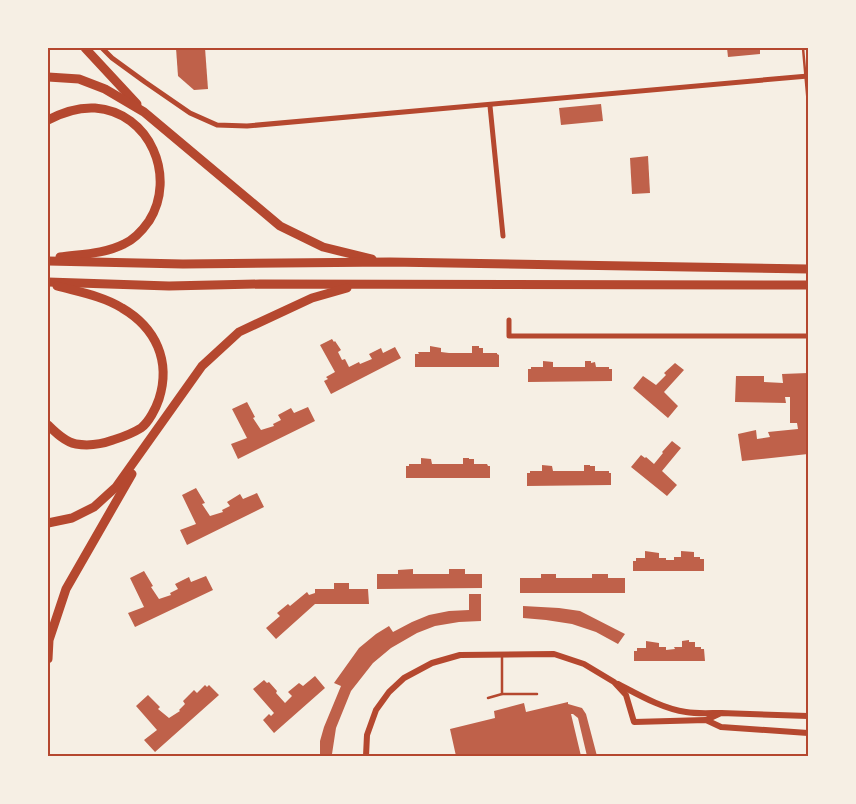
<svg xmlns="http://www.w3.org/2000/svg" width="856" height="804" font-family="Roboto,sans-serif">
  <rect width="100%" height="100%" fill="#f6efe4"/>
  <!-- building -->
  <g fill="#bf614a">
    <path d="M176 48H205L208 89 194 90 178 76Z"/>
    <path d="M727 48H760V54L728 57Z"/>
    <path d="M601 104 603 121 561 125 559 108Z"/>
    <path d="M648 156 650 193 632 194 630 158Z"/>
    <path d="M332 339 334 342 335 341 341 350 338 352 342 360 345 359 349 367 359 362 360 364 372 359 369 354 381 348 383 353 395 347 401 358 331 394 324 381 328 379 326 377 335 372 320 345Z"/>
    <path d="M430 346 441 348V352L449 353H472V346H479V348H483V353H497V354L499 355V367H415V354H419L418 352H430Z"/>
    <path d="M543 361 553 362V367H585V361H591V363L595 362 596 367H609V369H612V381L528 382V369H531V367H543Z"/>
    <path d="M675 363 684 370 664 392 678 406 668 418 633 388 643 376 656 385 666 375 664 373Z"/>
    <path d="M808 373V454L742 461 738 434 756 430 757 439 770 437 768 432 798 429 797 423H790V397H785L786 403 735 402 736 376H764V382L783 383 782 374Z"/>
    <path d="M247 402 255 417 253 418 261 430 274 426 273 424 281 420 278 415 291 408 294 413 308 407 315 421 238 459 231 444 247 438 232 409Z"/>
    <path d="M672 441 681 448 662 471 677 485 667 496 631 467 641 455 645 458 646 457 654 464 663 453 662 452Z"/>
    <path d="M421 458 431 459 432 464H463V458H469V459H474V464H487L488 466H490V478H406V466H409V464H421Z"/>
    <path d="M542 465 552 466 553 471H584V465H590V466H595V471H609V473H611V485L527 486V473H530V471H542Z"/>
    <path d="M196 488 205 503 202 504 210 516 223 512 222 510 230 506 227 502 240 494 243 499 257 493 264 507 187 545 180 530 196 524 182 495Z"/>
    <path d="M645 551 659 553V558H666V560H674V557H681V551L694 552V557H700V559H704V571H633V561H636V558H645Z"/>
    <path d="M413 569V574H449V569H465V574H482V588L377 589V574H398V570Z"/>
    <path d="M144 571 153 586 151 587 159 599 171 595 170 593 178 589 175 584 189 577 191 582 206 576 213 590 135 627 128 613 144 607 130 578Z"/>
    <path d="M541 574H556V578H592V574H608V578H625V593H520V578H541Z"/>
    <path d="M334 583H349V589H368L369 604H315L276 639 266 628 280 616 277 613 288 604 290 606 307 592 309 595 315 593V589H334Z"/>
    <path d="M469 594H481V621L459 622 435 626 417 633 391 648 373 663 351 691 336 728 332 754H320V741L324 727 341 686 334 683 359 648 376 634 389 626 393 632 412 622 429 615 449 611 469 610Z"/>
    <path d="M523 606 559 608 580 611 625 634 618 644 596 632 572 624 546 620 523 618Z"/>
    <path d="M689 640V642H695V647H701V649H704L705 661H634V651H637V648H646V641L659 643V647H666V650L675 649 674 647H682V641Z"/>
    <path d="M315 676 325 688 274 733 263 720 269 714 271 716 274 713 253 689 264 680 267 683 269 682 277 691 276 693 285 703 292 696 288 692 299 683 303 686Z"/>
    <path d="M205 685 207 687 209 685 219 695 155 752 144 740 157 730 136 706 148 695 160 707 158 709 169 718 180 711 179 710 185 704 183 701 194 690 197 693Z"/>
    <path d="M568 702V704L582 708 586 714 597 756H587L578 718 573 714H571L581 756H456L450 729 495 718 494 711 524 703 526 712Z"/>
  </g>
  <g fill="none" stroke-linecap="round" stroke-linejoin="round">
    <!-- service -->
    <g stroke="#b5482f" stroke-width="2.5">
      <path d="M803 48 808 105"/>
      <path d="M502 655V694"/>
      <path d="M488 698 502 694H537"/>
    </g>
    <!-- minor -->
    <g stroke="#b5482f" stroke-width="5">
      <path d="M102 48 112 58 145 82 190 113 217 125 247 126 808 76"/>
      <path d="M490 106 503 236"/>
      <path d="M509 320V336H808"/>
    </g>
    <!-- tertiary -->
    <g stroke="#b5482f" stroke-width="6">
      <path d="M618 684C639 695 663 709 686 712 697 714 710 713 721 713"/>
      <path d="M706 720 721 713 808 716"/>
      <path d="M366 756 367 735 376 710 389 692 404 678 432 663 460 655 554 654 584 664 614 682 626 695 634 722 706 720 721 727 808 733"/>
    </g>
    <!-- trunk -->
    <g stroke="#b5482f" stroke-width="9">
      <path d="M85 48 137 104"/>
      <path d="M48 77 79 79 105 89 144 112 280 226 323 247 372 259"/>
      <path d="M48 120C63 112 77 107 95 108 150 112 177 177 149 221 142 231 135 239 124 244 104 254 82 254 60 257"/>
      <path d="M48 261 183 264 390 262 808 269"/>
      <path d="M48 282 169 286 260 284 808 285"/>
      <path d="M48 425C55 432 65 442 76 444 88 446 102 444 113 440 123 437 133 433 141 428 149 422 156 408 159 399 171 361 156 328 122 308 103 296 79 292 57 286"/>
      <path d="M48 523 72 518 94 507 116 487 202 366 239 332 312 298 347 288"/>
      <path d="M48 659 49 640 66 589 132 474"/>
    </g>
  </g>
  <!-- border -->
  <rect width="856" height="804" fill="none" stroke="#f6efe4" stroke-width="98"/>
  <rect x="49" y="49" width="758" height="706" fill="none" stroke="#b5482f" stroke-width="2"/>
</svg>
